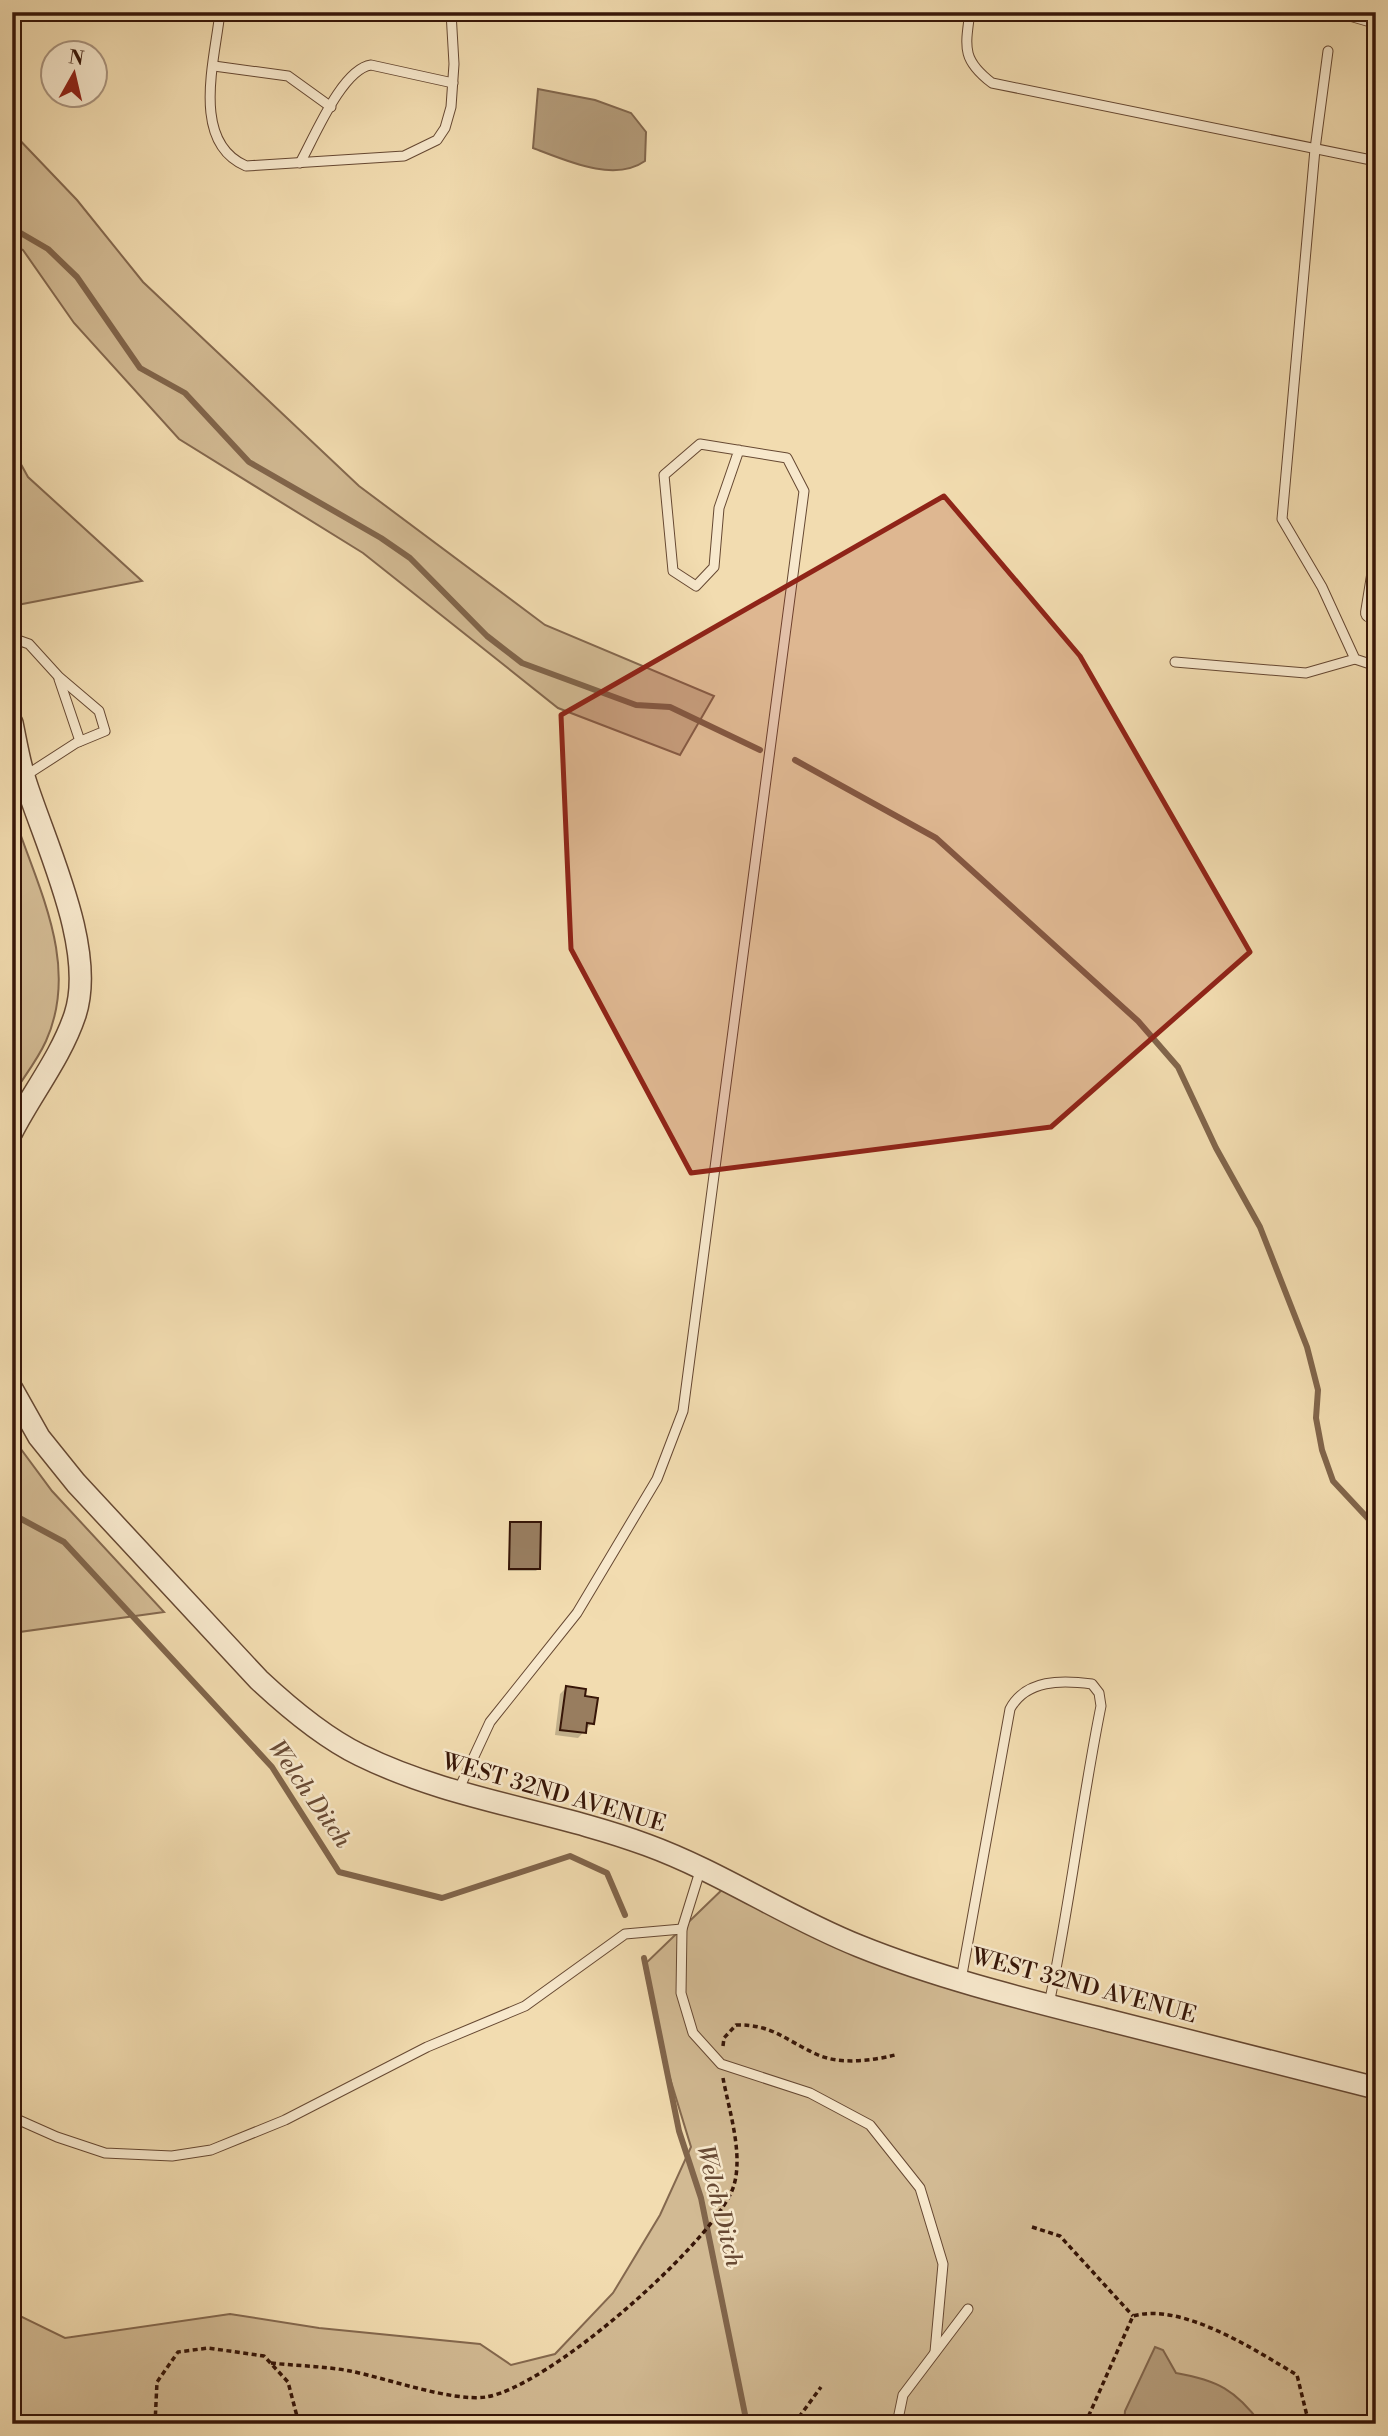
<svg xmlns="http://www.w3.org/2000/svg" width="1388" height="2436" font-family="'Libre Bodoni',serif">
  <rect width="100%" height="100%" fill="#f2dcb0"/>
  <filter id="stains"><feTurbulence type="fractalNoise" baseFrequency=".00286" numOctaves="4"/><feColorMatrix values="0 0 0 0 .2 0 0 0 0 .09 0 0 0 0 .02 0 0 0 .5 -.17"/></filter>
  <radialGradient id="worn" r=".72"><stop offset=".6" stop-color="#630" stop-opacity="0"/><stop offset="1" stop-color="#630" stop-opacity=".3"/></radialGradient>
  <!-- green -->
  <g fill="#d2ba93" stroke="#84684e" stroke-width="2">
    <path d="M12 132 77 200 143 282 359 486 545 625 714 696 680 755 558 708 363 553 179 439 74 323 23 250 12 245Z"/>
    <path d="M12 448 28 477 142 581 12 606Z"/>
    <path d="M12 810C36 885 81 963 46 1041 37 1061 23 1078 12 1096Z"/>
    <path d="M12 1437 52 1491 164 1612 12 1633Z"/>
    <path d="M729 1883 888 1952 1376 2097V2424H12V2312L65 2338 230 2314 319 2328 480 2344 511 2365 555 2354 613 2293 660 2215 691 2147 662 2052 644 1965Z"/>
  </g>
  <!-- water -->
  <g fill="#b29977" stroke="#81654b" stroke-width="2">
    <path d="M538 89 595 100 631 113 646 132 645 161C614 183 565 160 533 148Z"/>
    <path d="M1155 2347 1163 2350 1176 2373C1217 2380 1236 2390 1261 2424H1124L1125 2411Z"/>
  </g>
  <!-- shadow -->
  <g fill="#0003">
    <path d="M510 1523 539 1568 536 1571H508Z"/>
    <path d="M566 1688 583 1698 592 1723 578 1738 555 1735 560 1694Z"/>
  </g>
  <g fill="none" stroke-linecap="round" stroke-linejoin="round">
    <!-- stream -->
    <g stroke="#81654b" stroke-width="6">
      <path d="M12 228 48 249 77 277 140 368 185 393 249 462 381 538 410 558 487 636 522 663 636 705 670 707 760 750"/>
      <path d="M795 760 936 838 1138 1021 1178 1067 1216 1148 1260 1227 1307 1347 1318 1390 1316 1418 1322 1450 1333 1481 1376 1527"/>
      <path d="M12 976 17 979 15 1007 12 1009"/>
      <path d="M12 1514 64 1542 272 1767 339 1872 442 1898 570 1856 607 1873 625 1915"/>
      <path d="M644 1958 679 2131 701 2198 747 2424"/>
    </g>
  </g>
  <!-- building -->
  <g fill="#987d5f" stroke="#371608" stroke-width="2">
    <path d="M510 1522H541L540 1569H509Z"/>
    <path d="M566 1686 586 1689 585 1696 598 1698 594 1724 587 1723 586 1733 560 1730Z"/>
  </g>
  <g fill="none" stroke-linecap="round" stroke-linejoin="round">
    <!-- service casing -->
    <g stroke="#664832" stroke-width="11">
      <g id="service">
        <path d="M220 12C215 60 190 142 246 166L404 156 437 140 445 128 451 107 454 64 451 12"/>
        <path d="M970 12C965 48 962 60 992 83L1376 161"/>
        <path d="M1328 51 1315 149 1282 519 1322 587 1355 659 1376 666"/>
        <path d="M214 66 288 76 331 107"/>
        <path d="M300 163C314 138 342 69 371 65L453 83"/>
        <path d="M1370 613 1376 629"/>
        <path d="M12 638 29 644 59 677 99 711 105 731 76 743 25 776"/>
        <path d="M1175 662 1306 673 1355 659"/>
        <path d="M59 679 80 741"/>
        <path d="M458 1791 490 1722 577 1613 657 1479 683 1411 804 491 787 458 700 444 664 475 673 571 696 586 714 567 719 508 739 450"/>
        <path d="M701 1868 682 1929 681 1993 693 2033 721 2064 810 2093 870 2125 920 2188 943 2264 935 2352"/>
        <path d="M961 1980 1010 1709C1026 1679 1062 1680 1092 1684L1099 1693 1101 1706C1081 1805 1070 1905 1049 2004"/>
        <path d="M12 2117 57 2137 105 2153 172 2156 211 2150 285 2120 427 2047 525 2006 625 1934 682 1929"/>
        <path d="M897 2424 903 2395 968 2309"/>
      </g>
    </g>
    <!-- minor casing -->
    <g stroke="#664832" stroke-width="20">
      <g id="minor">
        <path d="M1352 12 1376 19"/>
        <path d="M1370 613 1376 576"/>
      </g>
    </g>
    <!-- tertiary casing -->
    <g stroke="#664832" stroke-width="24">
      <g id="tertiary">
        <path d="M12 723C16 742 19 761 25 780 45 844 97 949 75 1015 61 1057 32 1093 12 1132"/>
        <path d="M12 1389 39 1437 76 1483 259 1680C289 1708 323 1737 360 1755 451 1800 553 1810 647 1845 721 1872 786 1917 859 1946 938 1978 1024 1999 1107 2020 1196 2043 1286 2065 1376 2088"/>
      </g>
    </g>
    <!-- path -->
    <g stroke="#371608" stroke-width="3.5" stroke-dasharray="5 3.5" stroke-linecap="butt">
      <path d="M723 2046 724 2038 736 2025C772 2024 785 2040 816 2054 839 2065 871 2061 895 2055"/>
      <path d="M1032 2227 1060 2236 1133 2316"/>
      <path d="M271 2363C297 2366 324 2366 350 2371 386 2378 452 2402 486 2397 548 2387 703 2251 731 2193 746 2161 729 2111 723 2078"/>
      <path d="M155 2424 157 2382 178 2352 208 2348 264 2356 288 2382 299 2424"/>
      <path d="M794 2424 821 2387"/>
      <path d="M1085 2424 1133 2316C1182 2302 1255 2350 1297 2375L1309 2424"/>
    </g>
    <!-- service -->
    <use href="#service" stroke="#f7e8cc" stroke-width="9"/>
    <!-- minor -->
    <use href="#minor" stroke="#f7e8cc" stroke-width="18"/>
    <!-- tertiary -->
    <use href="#tertiary" stroke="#f7e8cc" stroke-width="21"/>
  </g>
  <!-- marked area -->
  <path fill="#8f2418" fill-opacity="0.2" stroke="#8f2418" stroke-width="5" stroke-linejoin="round" d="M944 496 1080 656 1250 952 1051 1127 691 1173 571 949 561 715Z"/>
  <g text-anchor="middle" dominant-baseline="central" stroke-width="5" stroke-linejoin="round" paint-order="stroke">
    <!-- street labels -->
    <g font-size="23" fill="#371608" stroke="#f7e8cc">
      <text transform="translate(554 1793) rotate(16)">WEST 32ND AVENUE</text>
      <text transform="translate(1084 1986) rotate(15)">WEST 32ND AVENUE</text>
    </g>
    <!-- water labels -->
    <g font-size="24" font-style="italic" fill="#684a34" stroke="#f7e8cc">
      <text transform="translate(309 1794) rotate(55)">Welch Ditch</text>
      <text transform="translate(719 2206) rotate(76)">Welch Ditch</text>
    </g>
  </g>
  <!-- margin -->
  <rect width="1388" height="2436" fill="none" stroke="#f2dcb0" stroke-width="42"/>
  <rect x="14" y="14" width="1360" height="2408" fill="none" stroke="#371608" stroke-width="3.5"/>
  <rect x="21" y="21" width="1346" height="2394" fill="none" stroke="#371608" stroke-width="2"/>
  <!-- north arrow -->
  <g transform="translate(74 74) rotate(8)"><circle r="33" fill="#f7e8cc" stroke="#aa947e" stroke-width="2"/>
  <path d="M0-5L12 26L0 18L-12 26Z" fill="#8f2418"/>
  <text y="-10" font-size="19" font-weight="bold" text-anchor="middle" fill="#371608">N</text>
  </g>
  <rect width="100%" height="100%" filter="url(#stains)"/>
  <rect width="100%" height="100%" fill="url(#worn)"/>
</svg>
